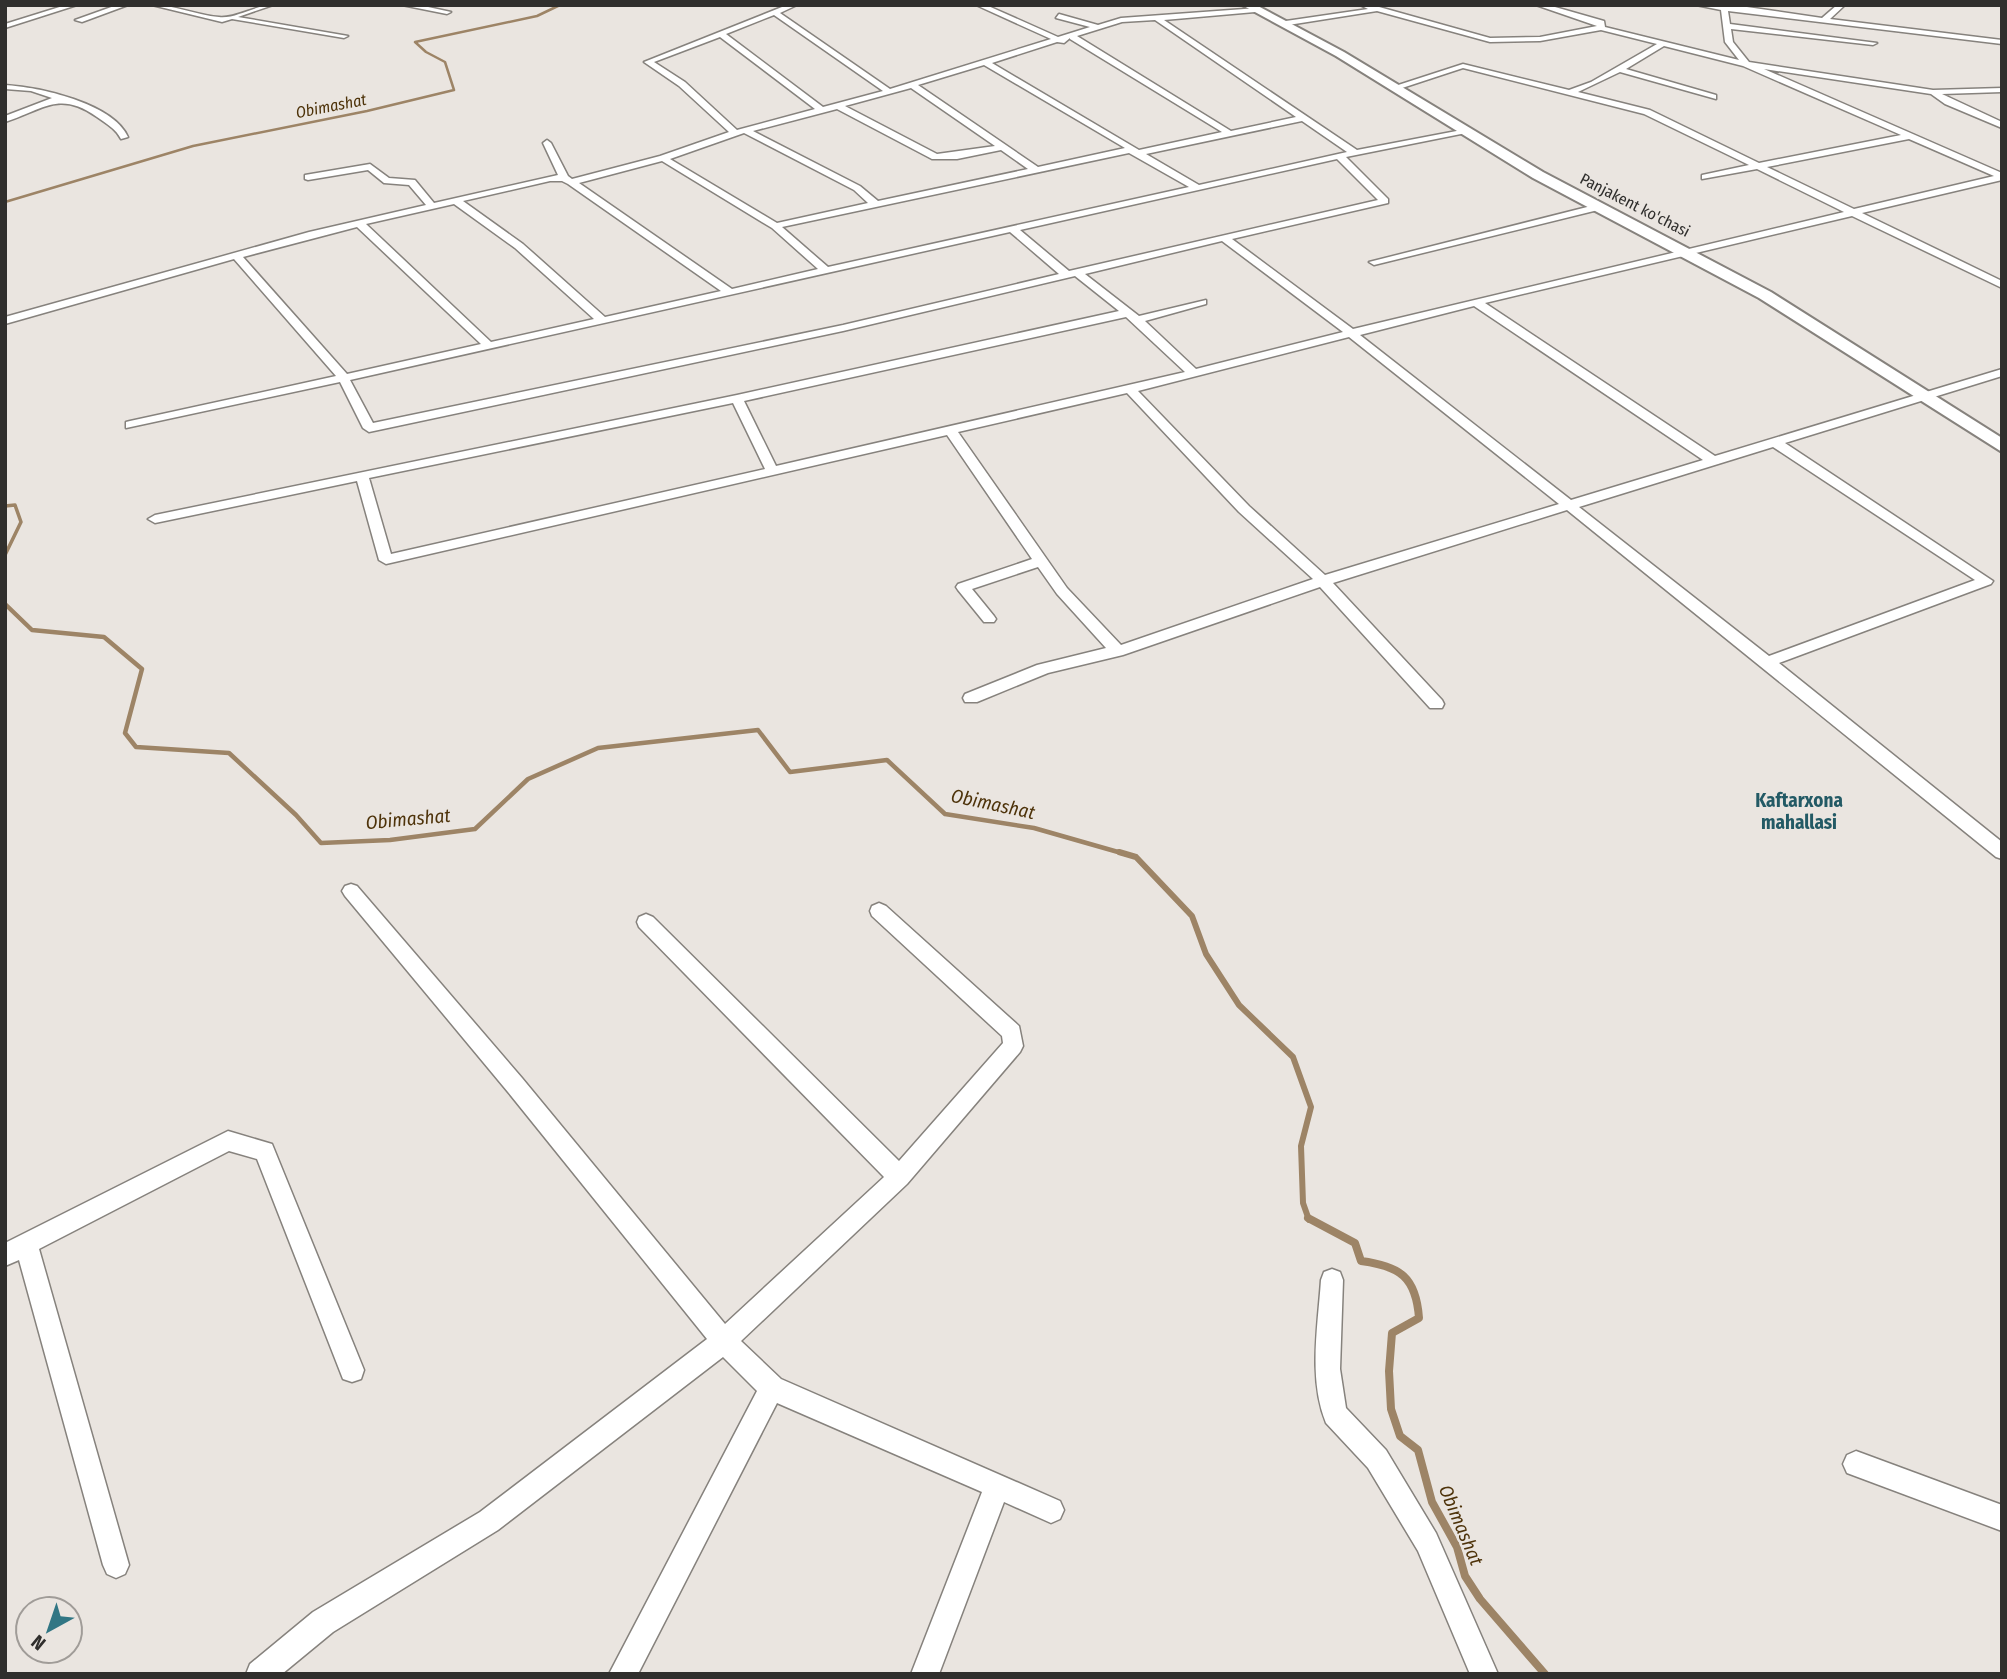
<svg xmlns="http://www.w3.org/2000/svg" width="2007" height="1679" font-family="'Fira Sans Condensed',sans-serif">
  <rect width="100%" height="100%" fill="#eae5e0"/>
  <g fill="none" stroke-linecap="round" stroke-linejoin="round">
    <!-- stream-far4 -->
    <path stroke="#9d8466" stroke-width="2.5" d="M5 202 193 146 367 111 454 90 445 62 426 52 415 42 537 16 560 5"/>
    <!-- stream-far3 -->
    <path stroke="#9d8466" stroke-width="3.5" d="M5 506 15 505 21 522 5 555"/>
    <!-- stream-far2 -->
    <path stroke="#9d8466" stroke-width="4.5" d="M5 604 32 630 104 637 142 669 125 733 136 747 229 753 296 815 321 843 390 840 475 829 528 779 598 748 758 730 790 772 887 760 945 814 1034 828 1125 854"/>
    <!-- stream-far1 -->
    <path stroke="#9d8466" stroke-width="6" d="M1119 852 1136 857 1192 916 1206 954 1239 1005 1293 1057 1311 1107 1301 1146 1303 1203 1309 1220"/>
    <!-- stream -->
    <path stroke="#9d8466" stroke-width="8" d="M1308 1218 1355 1243 1361 1261C1400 1266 1416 1277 1419 1318L1392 1333 1389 1371 1391 1409 1400 1436 1418 1450 1432 1502 1457 1547 1465 1576 1480 1599 1545 1674"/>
    <!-- minor casing -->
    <g stroke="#86827d" stroke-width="3">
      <g id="minor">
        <path d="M66 5H77L5 28V24Z"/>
        <path d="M117 5H128L82 22 75 20Z"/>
        <path d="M152 5C175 5 196 15 219 17 236 19 255 5 273 5L238 17 348 36 344 38 232 19 222 22Z"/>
        <path d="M402 5H419L451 12 447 14Z"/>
        <path d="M787 5H797L780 13 890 89 1051 39 976 5H986L1058 37 1090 27 1056 18 1059 14 1098 25 1121 18 1258 8 1255 12 1164 20 1357 150 1467 129 1471 132 1346 157 1388 199V203L1232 239 1353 329 1844 212 1757 169 1702 179V175L1749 165 1644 114 1463 68 1396 90 1389 88 1463 64 1569 90 1591 82 1657 44 1601 30 1540 41 1490 42 1377 11 1282 26 1279 22 1368 9 1360 5H1372L1490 38 1540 37 1597 26 1536 5H1548L1604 21 1605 27 1739 60 1725 42 1721 10 1696 5H1733L1822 18 1837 5H1845L1830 19 2002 40V44L1728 11 1730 24 1877 43 1873 45 1731 29 1733 42 1749 62 1933 90 2002 88V92L1942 94 2002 122V128L1945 104 1931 94 1764 69 2002 173V180L1862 213 2002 281V288L1852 216 1485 303 1715 456 2002 369V376L1785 443 1993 581 1991 584 1779 663 2002 842V859L1996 857 1567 510 1333 583 1442 700 1444 704 1442 708H1430L1320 587 1123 655 1048 673 977 702H965L963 698 965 694 1037 665 1106 648 1057 594 1038 567 972 589 994 616 996 619 994 622H984L958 590 956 587 958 584 1032 559 947 435 386 564 379 560 357 481 155 523 148 519 155 515 737 395 1119 311 1075 276 843 331 369 432 363 428 340 382 126 428V422L130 421 336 376 234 259 5 324V317L309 232 426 205 409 185 384 183 368 170 308 180 305 179V175L370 164 389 178 415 180 434 203 558 175 543 143 547 140 551 143 568 176 572 179 660 156 729 132 679 86 644 62ZM774 15 883 91 823 107 726 34ZM1155 20 1296 117 1231 131 1077 36 1122 22ZM720 37 815 109 737 130 685 82 654 62ZM1070 38V39L1222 132 1139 150 992 63 1057 42 1064 43ZM1664 46 1743 66 1901 135 1759 163 1650 110 1578 92 1620 72 1716 99V95L1626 69ZM984 65 1125 148 1038 167 918 85ZM911 88 995 146 937 154 845 106ZM837 109 932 159H957L1001 150 1028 169 878 201 860 186 753 131ZM1302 121 1347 152 1199 185 1146 154ZM744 133 854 190 868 203 777 223 670 159ZM1909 139 1994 176 1854 209 1767 167ZM1129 153 1189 187 828 267 782 227ZM1337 159 1378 200 1069 271 1020 230ZM662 161 772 228 818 269 732 289 579 183ZM550 181H562L568 184 721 291 605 317 523 244 463 201ZM454 204 515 248 594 319 491 342 366 224ZM357 227 481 344 347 374 243 257ZM1010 232 1059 274 843 325 373 423 350 380ZM1222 241 1343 332 1196 369 1145 321 1206 304V300L1139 316 1085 274ZM1474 306 1703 460 1571 500 1360 335ZM1126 317 1185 372 776 466 744 401ZM1349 337 1559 504 1325 575 1249 506 1138 391ZM1127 393 1239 512 1313 579 1121 645 1067 588 958 432ZM733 403 765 469 391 554 369 478ZM1773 447 1975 580 1769 656 1579 507Z"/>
        <path d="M5 85C39 87 113 103 128 137L121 139C116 129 107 124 97 117 59 90 43 110 5 122V116L52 98 31 91 5 89Z"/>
        <path d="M1599 204 1604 207 1602 209 1374 265 1369 262Z"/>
        <path d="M351 884 357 886 522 1078 725 1324 884 1177 639 927 637 922 639 917 646 914 653 917 899 1161 1003 1043 1002 1036 872 916 870 911 872 906 879 903 886 906 1019 1026 1023 1046 1020 1052 907 1184 741 1341 781 1379 1060 1501 1064 1510 1060 1519 1051 1523 1004 1502 939 1674H911L982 1492 777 1403 638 1674H609L757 1391 723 1357 498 1530 333 1632 282 1674H246L250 1664 313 1612 480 1512 707 1339 508 1092 345 896 342 891 345 886Z"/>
        <path d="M228 1131 272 1144 364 1370 361 1379 352 1382 343 1379 257 1159 229 1151 39 1249 129 1565 125 1574 116 1578 107 1574 103 1565 19 1260 5 1266V1243Z"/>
        <path d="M1332 1269 1340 1272 1343 1280 1340 1369 1346 1408 1386 1450 1436 1533 1498 1674H1470L1418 1551 1368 1468 1326 1423C1308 1379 1318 1326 1321 1280L1324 1272Z"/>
        <path d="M1856 1451 2002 1505V1531L1847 1473 1843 1464 1847 1455Z"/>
      </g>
    </g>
    <!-- primary casing -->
    <g stroke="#86827d" stroke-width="4">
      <path id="primary" d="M1242 5H1256L1344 52 1543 172 1771 292 2002 438V452L1759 298 1533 178 1336 56Z"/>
    </g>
    <!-- minor -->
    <use href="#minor" fill="#fff" fill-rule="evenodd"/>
    <!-- primary -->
    <use href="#primary" fill="#fff" fill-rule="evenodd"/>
  </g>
  <g text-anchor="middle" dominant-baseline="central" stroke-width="5" stroke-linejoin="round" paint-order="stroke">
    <!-- far-water labels -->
    <g font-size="16" font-style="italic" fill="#4e330a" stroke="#eae5e0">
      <text transform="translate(331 106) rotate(-11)">Obimashat</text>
    </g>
    <!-- far-street labels -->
    <g font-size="16" fill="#302f2d" stroke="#eae5e0">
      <text transform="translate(1635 205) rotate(27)">Panjakent ko'chasi</text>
    </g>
    <!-- neighbourhood labels -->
    <g font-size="19" font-weight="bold" fill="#235a65" stroke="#eae5e0">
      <text x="1799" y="800">Kaftarxona<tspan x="1799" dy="22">mahallasi</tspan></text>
    </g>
    <!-- water labels -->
    <g font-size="19" font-style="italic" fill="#4e330a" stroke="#eae5e0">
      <text transform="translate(993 804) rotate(12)">Obimashat</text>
      <text transform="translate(408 819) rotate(-5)">Obimashat</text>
      <text transform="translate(1461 1525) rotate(67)">Obimashat</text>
    </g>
  </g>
  <!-- border -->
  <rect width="2007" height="1679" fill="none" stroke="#302f2d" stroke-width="14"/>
  <!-- north arrow -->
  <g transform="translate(49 1630) rotate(220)"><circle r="33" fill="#eae5e0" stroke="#a09c98" stroke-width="2"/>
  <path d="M0-5L12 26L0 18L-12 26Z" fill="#317684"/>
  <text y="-10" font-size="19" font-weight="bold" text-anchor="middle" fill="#302f2d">N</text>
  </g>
</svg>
